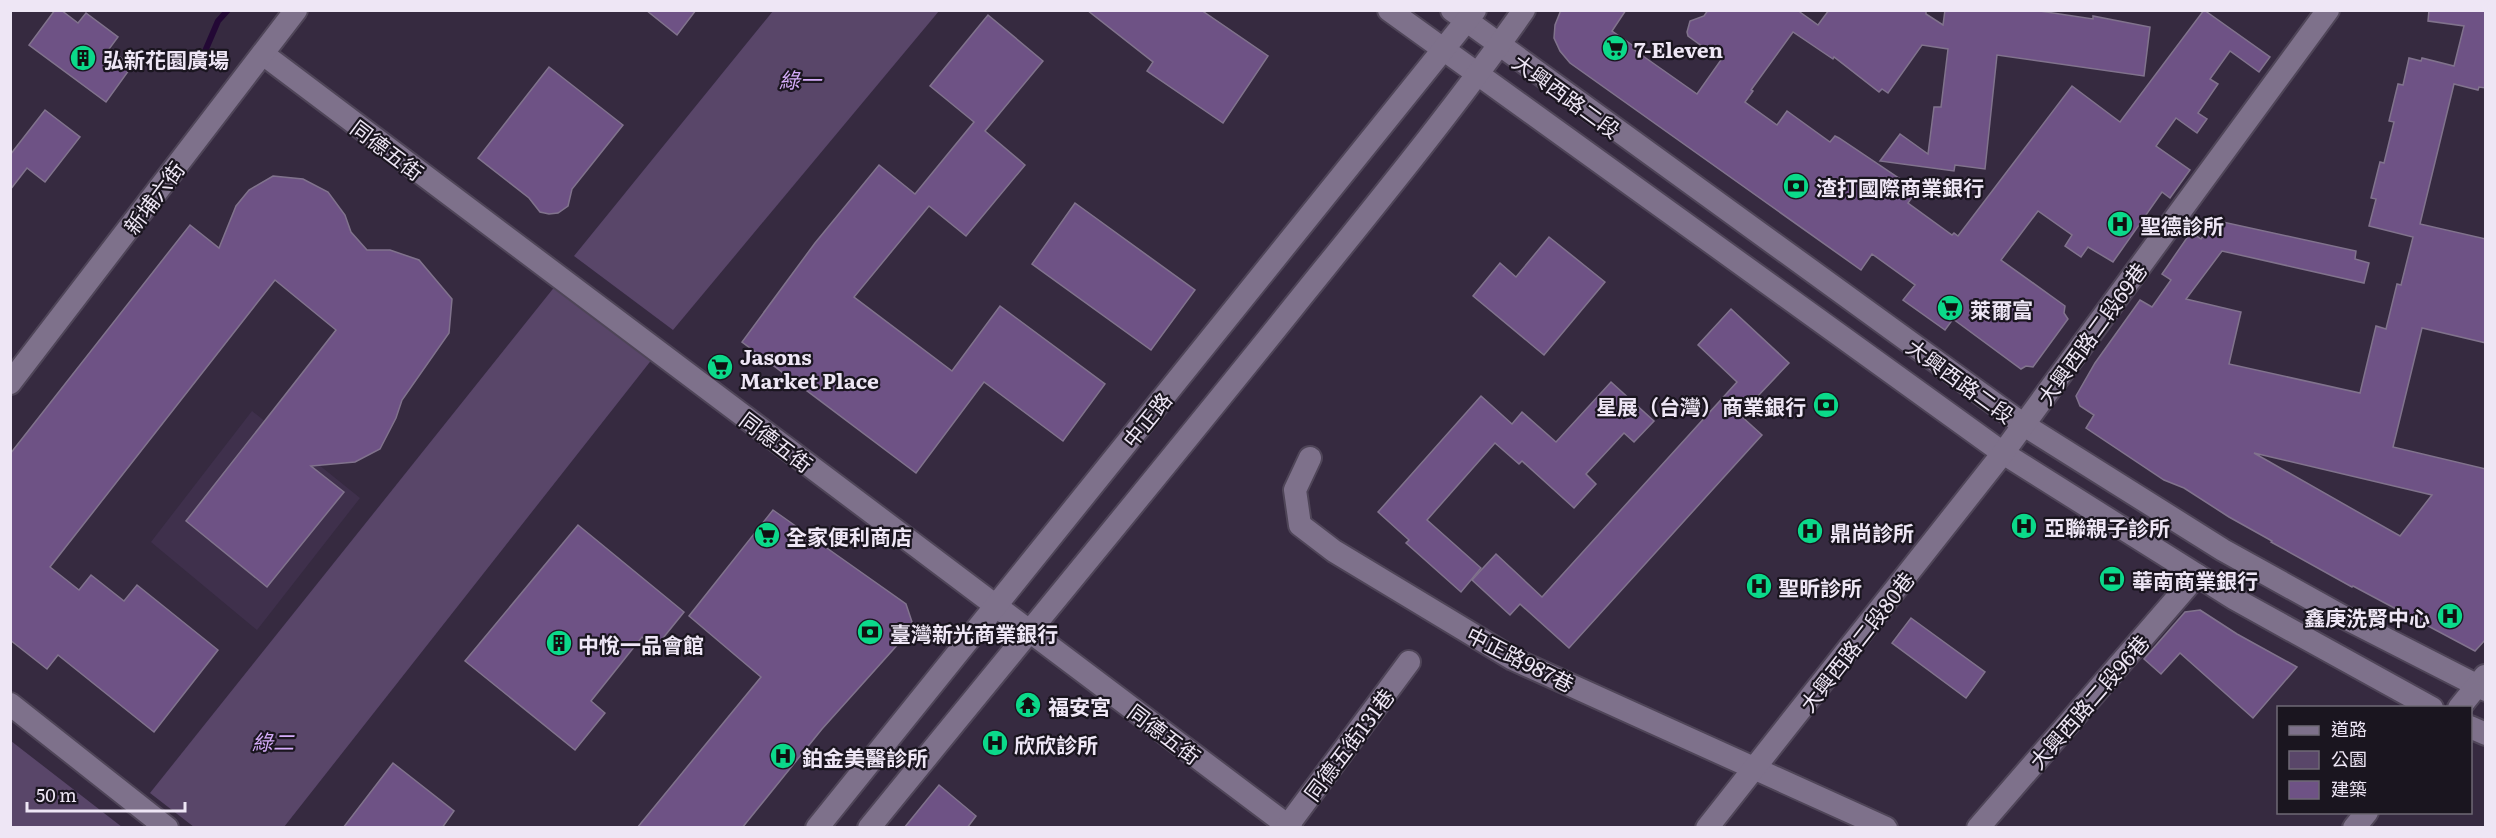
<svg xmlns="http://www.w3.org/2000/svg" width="2496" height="838" font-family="Literata,'Noto Sans TC',serif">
  <rect width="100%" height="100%" fill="#362a40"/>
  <!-- built -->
  <path fill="#3f304c" d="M252 411 360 498 257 630 151 542Z"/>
  <!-- green -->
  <g fill="#594669">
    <path d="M773 11H939L673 330 574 256Z"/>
    <path d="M556 285 653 358 284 827H194L150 793Z"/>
    <path d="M10 741H11L122 827H11Z"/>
  </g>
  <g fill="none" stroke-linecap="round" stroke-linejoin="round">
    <!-- stream -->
    <path stroke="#230835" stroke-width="6" d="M203 56 218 21 228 10"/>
  </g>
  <!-- building -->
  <g fill="#6e5285" stroke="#81738d" stroke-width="1.5" fill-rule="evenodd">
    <path d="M55 10H61L78 23 86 13 118 37 109 49 132 66 106 102 29 45Z"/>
    <path d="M646 10H696L677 35Z"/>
    <path d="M1087 10H1201L1268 56 1223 123 1147 71 1153 62Z"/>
    <path d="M1561 10H1626L1612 31 1635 47 1633 49 1697 94 1721 60 1688 36 1687 32 1690 21 1704 16 1708 10H1797L1818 25 1829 10H1926V14L1943 25 1945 10H2033L2093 19V16L2150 27 2144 76 1997 55 1985 169 1955 165 1954 171 1880 161 1900 134 1928 154 1934 107H1941L1948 49 1922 45 1888 93 1882 89 1879 92 1834 57 1833 59 1793 32 1751 90 1753 91 1745 102 1777 125 1787 111 1830 142 1835 136 1839 138 1915 189 1913 192 1915 193 1908 203 1952 235 1954 233 1958 236 2072 86 2120 122 2204 10 2270 57 2259 72 2230 51 2210 79 2218 84 2198 113 2207 119 2197 133 2176 118 2156 146 2190 170 2170 198 2162 192 2113 262 2088 247 2081 257 2065 246 2072 235 2038 211 2001 260 2065 306 2064 313 2068 319 2033 367 2026 366 2021 369 1953 319 1945 330 1903 300 1915 285 1872 254 1861 270 1570 63 1560 51 1554 38 1555 25Z"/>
    <path d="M2429 10H2486V88L2479 87 2478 90 2454 84 2420 224 2486 239V343L2422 328 2393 447 2486 469V639L2475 651 2353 586 2352 587 2271 542 2272 541 2229 517 2184 488 2164 480 2086 428 2094 415 2080 406 2076 396 2095 363 2140 300 2152 307 2171 280 2162 274 2191 232 2201 239 2214 220 2356 251 2355 259 2369 263 2364 283 2222 251 2186 299 2241 312 2229 364 2360 393 2376 326 2386 329 2397 284 2401 285 2413 237 2369 226 2376 199 2371 198 2380 162 2384 163 2394 122 2389 121 2398 84 2403 85 2409 58 2421 61 2422 58 2454 66 2464 26 2428 21ZM2254 453 2432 495 2400 536Z"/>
    <path d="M988 15 1043 61 985 131 1025 165 966 236 929 206 854 297 952 371 1000 306 1105 384 1063 441 984 382 916 473 742 342 815 243 879 165 915 194 974 122 930 86Z"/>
    <path d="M549 67 623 125 572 189 568 206 558 213 549 214 540 212 529 198 478 158Z"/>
    <path d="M45 110 80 137 45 182 27 168 10 190V155Z"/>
    <path d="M273 176 303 179 328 192 345 215 351 232 367 250H390L419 260 452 299 449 333 402 400 396 418 380 449 355 462 311 466 344 492 267 587 186 521 336 330 275 280 50 567 79 590 91 575 124 601 137 585 218 650 154 732 58 655 47 669 10 640V454L190 225 219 248 236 206 249 190Z"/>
    <path d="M1075 203 1195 290 1151 350 1032 264Z"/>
    <path d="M1549 237 1605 282 1544 355 1473 296 1500 263 1516 277Z"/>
    <path d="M1731 309 1789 363 1740 415 1762 435 1569 648 1520 604 1510 615 1472 580 1496 554 1542 597 1737 382 1698 345Z"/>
    <path d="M1611 382 1654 421 1634 442 1624 433 1586 474 1596 484 1574 508 1522 461 1519 464 1495 443 1427 520 1481 568 1461 592 1406 543 1409 540 1378 512 1481 396 1512 424 1522 412 1556 442Z"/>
    <path d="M773 510 906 604 912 622 908 633 822 729 742 828H637L761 677 689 616Z"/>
    <path d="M578 525 684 612 655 648 642 637 591 701 605 713 575 750 465 661Z"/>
    <path d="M2200 610 2237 634 2297 667 2253 718 2180 653 2161 674 2144 659 2185 612Z"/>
    <path d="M1911 618 1985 672 1966 698 1892 643Z"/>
    <path d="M393 763 454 811 442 828H343Z"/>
    <path d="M939 785 976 816 967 828H904Z"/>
  </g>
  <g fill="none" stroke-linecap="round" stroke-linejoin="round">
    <!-- minor casing -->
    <g stroke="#4f4558" stroke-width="26">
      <g id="minor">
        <path d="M1389 10 2003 453 2235 599 2432 708"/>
        <path d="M1452 10 2024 425 2223 550 2349 620 2486 690"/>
        <path d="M263 54 1291 828"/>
        <path d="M10 383 296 10"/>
        <path d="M1310 458 1295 490 1300 525 1334 551 1513 659 1886 828"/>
        <path d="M10 704 167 828"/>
        <path d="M2459 708 2485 676"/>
        <path d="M2470 727 2486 734"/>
        <path d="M817 828 1475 10"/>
        <path d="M869 828C1011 653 1154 481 1295 305 1373 208 1452 112 1524 10"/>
        <path d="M1286 828 1409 662"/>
        <path d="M1707 828 2003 453 2328 10"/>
        <path d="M1978 828 2197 575"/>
        <path d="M2354 828 2367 812"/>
      </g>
    </g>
    <!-- minor -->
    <use href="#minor" stroke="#7e718b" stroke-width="22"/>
  </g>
  <!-- icons -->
  <defs>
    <g id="supermarket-disc" transform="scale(1.35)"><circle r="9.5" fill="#0bd98a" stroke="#1a151f"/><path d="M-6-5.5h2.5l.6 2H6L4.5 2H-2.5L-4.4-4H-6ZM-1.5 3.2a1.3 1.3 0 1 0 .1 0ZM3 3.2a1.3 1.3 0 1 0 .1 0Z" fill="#111"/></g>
    <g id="building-disc" transform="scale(1.35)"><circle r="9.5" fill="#0bd98a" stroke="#1a151f"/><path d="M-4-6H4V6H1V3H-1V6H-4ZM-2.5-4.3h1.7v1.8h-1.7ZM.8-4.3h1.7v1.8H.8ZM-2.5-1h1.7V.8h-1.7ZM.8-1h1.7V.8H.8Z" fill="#111"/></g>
    <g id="bank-disc" transform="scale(1.35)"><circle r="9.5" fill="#0bd98a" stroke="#1a151f"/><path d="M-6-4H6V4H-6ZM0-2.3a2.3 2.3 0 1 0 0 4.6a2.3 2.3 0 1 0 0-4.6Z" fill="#111"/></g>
    <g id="hospital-disc" transform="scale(1.35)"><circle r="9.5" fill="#0bd98a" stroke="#1a151f"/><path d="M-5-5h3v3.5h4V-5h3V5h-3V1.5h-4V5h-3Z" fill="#111"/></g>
    <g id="temple-disc" transform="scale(1.35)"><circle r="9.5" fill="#0bd98a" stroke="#1a151f"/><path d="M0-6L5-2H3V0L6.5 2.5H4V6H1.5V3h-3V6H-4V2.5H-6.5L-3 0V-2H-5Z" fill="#111"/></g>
  </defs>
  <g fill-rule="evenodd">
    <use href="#supermarket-disc" x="1615" y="48"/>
    <use href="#building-disc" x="83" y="58"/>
    <use href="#bank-disc" x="1796" y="186"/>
    <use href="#hospital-disc" x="2120" y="224"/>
    <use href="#supermarket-disc" x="1950" y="308"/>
    <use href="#supermarket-disc" x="720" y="367"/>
    <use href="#bank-disc" x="1826" y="405"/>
    <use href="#hospital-disc" x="2024" y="526"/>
    <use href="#hospital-disc" x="1810" y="531"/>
    <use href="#supermarket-disc" x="767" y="535"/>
    <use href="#bank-disc" x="2112" y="579"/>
    <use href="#hospital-disc" x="1759" y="586"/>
    <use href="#hospital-disc" x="2450" y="616"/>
    <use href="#bank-disc" x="870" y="632"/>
    <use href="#building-disc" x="559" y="643"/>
    <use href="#temple-disc" x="1028" y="705"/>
    <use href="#hospital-disc" x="995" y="743"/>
    <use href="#hospital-disc" x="783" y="756"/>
  </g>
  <g text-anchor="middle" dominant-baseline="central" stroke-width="4.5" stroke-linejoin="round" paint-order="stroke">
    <!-- poi labels -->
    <g font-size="21" font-weight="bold" fill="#eee6f5" stroke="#1a151f" text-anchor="start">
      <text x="1634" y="48">7-Eleven</text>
      <text x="103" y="58">弘新花園廣場</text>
      <text x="1816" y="186">渣打國際商業銀行</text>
      <text x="2140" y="224">聖德診所</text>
      <text x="1970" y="308">萊爾富</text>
      <text x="740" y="355">Jasons<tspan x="740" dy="24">Market Place</tspan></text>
      <text x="1806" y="405" text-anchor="end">星展（台灣）商業銀行</text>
      <text x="2044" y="526">亞聯親子診所</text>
      <text x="1830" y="531">鼎尚診所</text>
      <text x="786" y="535">全家便利商店</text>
      <text x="2132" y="579">華南商業銀行</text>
      <text x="1778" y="586">聖昕診所</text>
      <text x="2430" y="616" text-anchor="end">鑫庚洗腎中心</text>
      <text x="890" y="632">臺灣新光商業銀行</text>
      <text x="578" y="643">中悅一品會館</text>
      <text x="1048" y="705">福安宮</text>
      <text x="1014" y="743">欣欣診所</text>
      <text x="802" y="756">鉑金美醫診所</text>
    </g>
    <!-- park labels -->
    <g font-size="21" font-style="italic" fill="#d6adfa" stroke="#1a151f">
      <text x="800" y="78">綠一</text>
      <text x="273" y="740">綠二</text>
    </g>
    <!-- street labels -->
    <g font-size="21" fill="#eee6f5" stroke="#1a151f">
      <text transform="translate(1567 95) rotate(36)">大興西路二段</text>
      <text transform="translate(388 149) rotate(37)">同德五街</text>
      <text transform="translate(153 197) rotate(-53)">新埔六街</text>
      <text transform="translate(2091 333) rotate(-54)">大興西路二段69巷</text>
      <text transform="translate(1961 380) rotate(36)">大興西路二段</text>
      <text transform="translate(1146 419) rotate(-51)">中正路</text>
      <text transform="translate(777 441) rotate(37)">同德五街</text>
      <text transform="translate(1856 641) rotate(-52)">大興西路二段80巷</text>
      <text transform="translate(1521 658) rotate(27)">中正路987巷</text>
      <text transform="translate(2088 701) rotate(-49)">大興西路二段96巷</text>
      <text transform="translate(1165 733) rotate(37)">同德五街</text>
      <text transform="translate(1348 744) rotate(-53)">同德五街131巷</text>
    </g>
  </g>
  <!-- border -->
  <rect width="2496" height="838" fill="none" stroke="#eee6f5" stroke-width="24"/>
  <!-- legend -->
  <rect x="2277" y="706" width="195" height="108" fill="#1a151f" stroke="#6f6975" stroke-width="1.5"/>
  <rect x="2289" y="726" width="30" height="9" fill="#7e718b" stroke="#6f6975" stroke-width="1.5"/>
  <text x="2331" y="736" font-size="18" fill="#eee6f5">道路</text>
  <rect x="2289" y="751" width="30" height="18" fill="#594669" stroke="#6f6975" stroke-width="1.5"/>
  <text x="2331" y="766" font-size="18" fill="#eee6f5">公園</text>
  <rect x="2289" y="781" width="30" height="18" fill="#6e5285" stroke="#6f6975" stroke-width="1.5"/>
  <text x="2331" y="796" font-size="18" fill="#eee6f5">建築</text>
  <!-- scale -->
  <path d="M27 802v9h158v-9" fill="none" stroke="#eee6f5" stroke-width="3"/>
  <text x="36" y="802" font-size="18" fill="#eee6f5" stroke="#1a151f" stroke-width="4.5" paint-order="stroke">50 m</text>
</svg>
